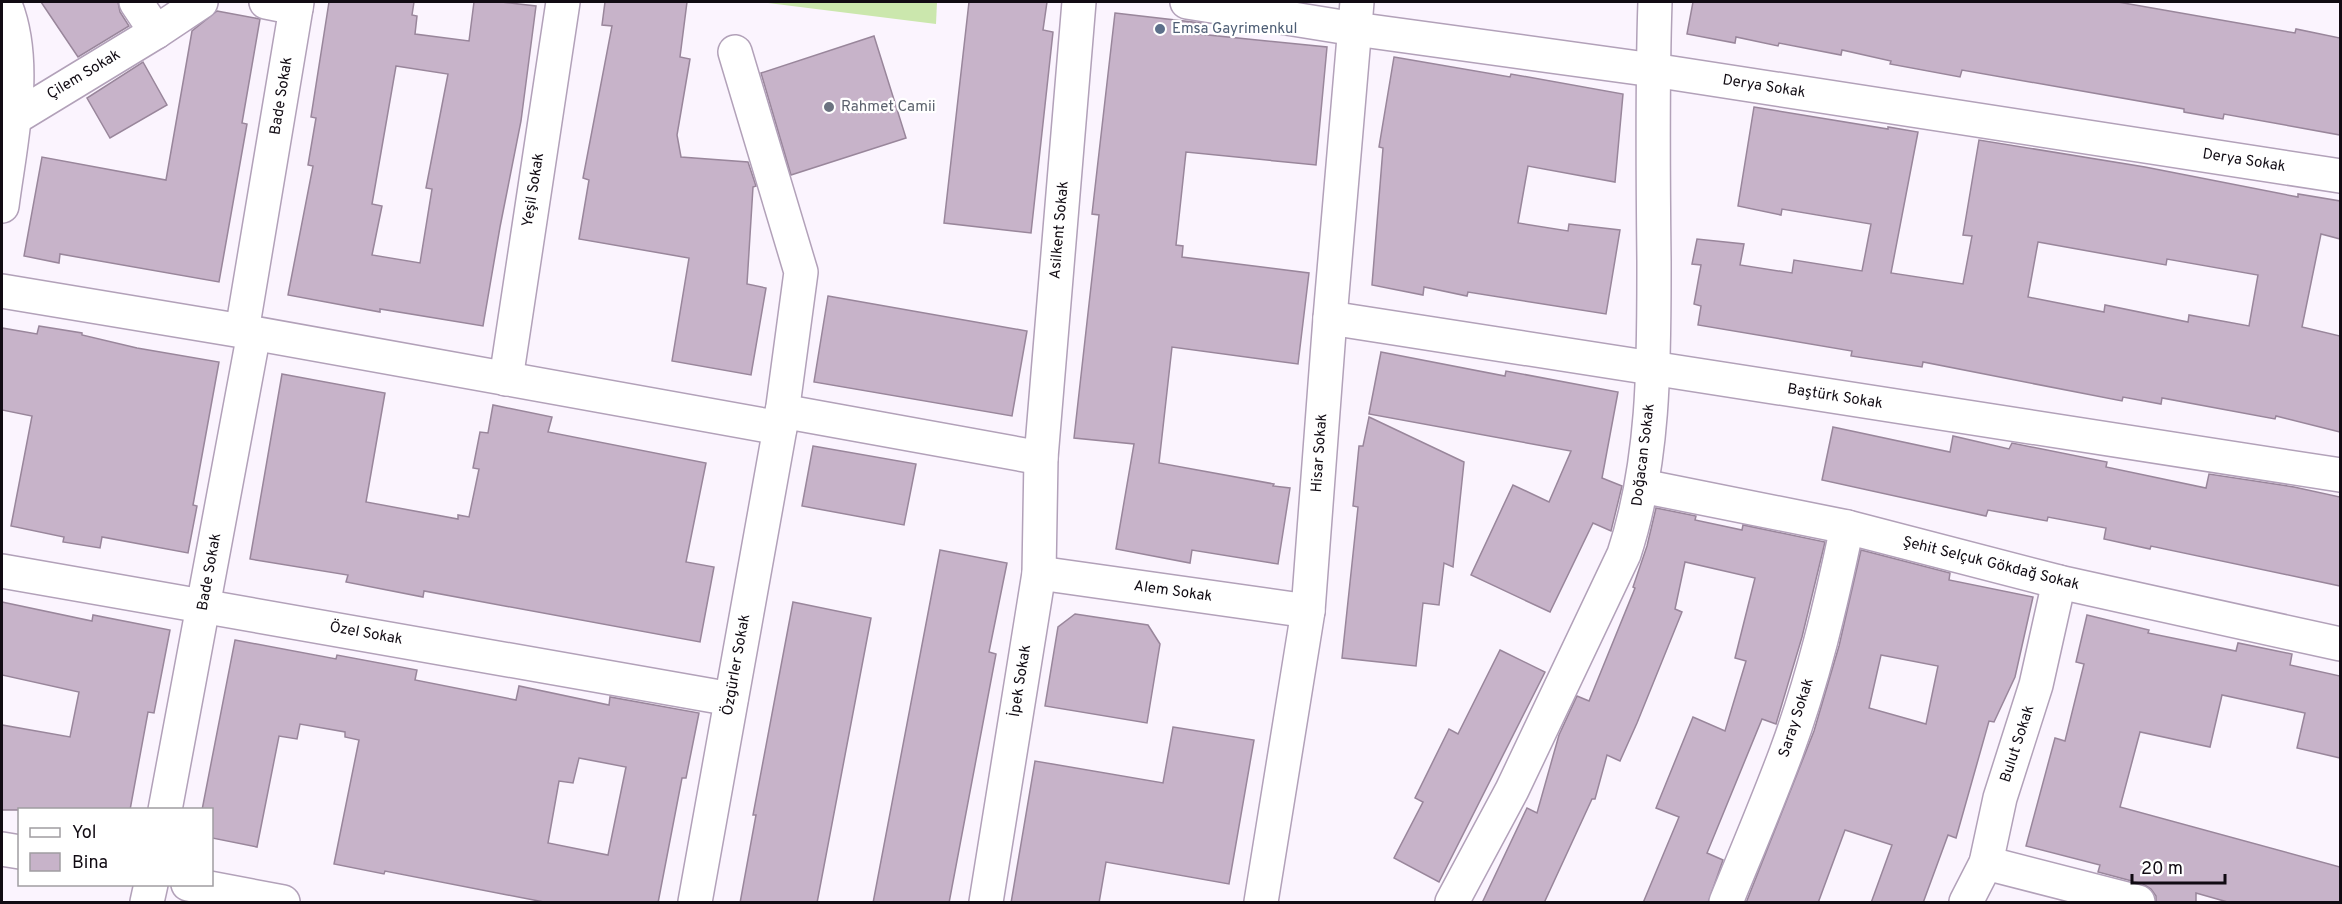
<svg xmlns="http://www.w3.org/2000/svg" width="2342" height="904" font-family="Overpass,sans-serif">
  <rect width="100%" height="100%" fill="#fbf4fe"/>
  <!-- green -->
  <path fill="#cbe7ad" d="M759 2H937L936 24Z"/>
  <!-- building -->
  <g fill="#c7b3c9" stroke="#99869b" stroke-width="1.5" fill-rule="evenodd">
    <path d="M41 2H118L120 12 129 26 78 57Z"/>
    <path d="M329 2H414L412 15 417 16 415 34 469 41 474 2H501L536 6 521 121 500 227 483 326 380 309V312L288 295 313 166 308 165 316 118 311 117ZM396 66 448 74 426 188 432 189 420 263 372 255 382 206 372 204Z"/>
    <path d="M605 2H687L680 57 690 59 677 135 681 157 748 162 756 186 753 187 747 284 766 288 751 375 672 361 689 258 579 239 589 180 583 178 612 26 602 25Z"/>
    <path d="M969 2H1047L1043 30 1053 32 1031 233 944 223Z"/>
    <path d="M1693 2H2118L2295 33 2296 29 2340 38V135L2224 114 2223 119 2184 112V109L1962 70 1960 77 1890 64 1891 61 1842 50 1841 55 1779 43 1778 46 1736 37 1735 43 1687 34Z"/>
    <path d="M217 11 260 19 242 123 247 124 219 282 60 254 59 263 24 256 42 157 166 180 192 31Z"/>
    <path d="M1115 13 1201 23 1199 34 1327 47 1316 165 1186 152 1176 245 1183 246 1182 257 1309 273 1298 364 1172 347 1159 463 1274 484 1273 486 1290 488 1278 564 1192 550 1190 563 1116 549 1134 444 1074 438 1099 215 1092 214Z"/>
    <path d="M874 36 906 138 791 175 761 73Z"/>
    <path d="M1394 57 1510 77 1511 74 1623 94 1615 182 1528 166 1518 223 1568 231 1569 224 1620 230 1606 314 1468 292 1467 296 1424 287 1423 295 1372 285 1383 148 1379 147Z"/>
    <path d="M143 62 167 105 110 138 87 98Z"/>
    <path d="M1754 107 1888 129V127L1918 132 1891 273 1963 284 1972 236 1963 235 1979 140 2145 167 2298 197V194L2340 201V239L2321 234 2302 327 2340 336V432L2276 416 2275 419 2162 398 2161 404 2123 397 2122 401 1923 362 1922 367 1851 356 1852 351 1698 325 1701 306 1694 304 1701 265 1692 264 1697 239 1744 244 1740 265 1792 273 1794 260 1862 271 1871 224 1782 209 1781 215 1738 206ZM2038 242 2166 265 2167 259 2258 275 2249 326 2189 315 2188 322 2105 305 2104 312 2028 297Z"/>
    <path d="M828 296 1027 331 1012 416 814 382Z"/>
    <path d="M39 326 82 333V335L137 348 219 362 193 505 197 506 188 553 102 537 100 548 63 542 64 537 11 526 32 416 2 410V328L37 334Z"/>
    <path d="M1381 352 1505 376 1506 371 1618 392 1602 478 1622 486 1611 531 1593 523 1550 612 1471 575 1513 485 1549 502 1571 451 1369 414Z"/>
    <path d="M282 374 385 393 366 502 458 519V515L469 517 479 469 473 468 480 432 488 433 493 405 552 417 548 432 706 463 686 562 714 567 700 642 424 591 423 597 346 582 348 575 250 559Z"/>
    <path d="M1369 417 1464 462 1453 567 1444 563 1439 605 1423 603 1416 666 1342 658 1358 507 1353 506 1359 446H1363Z"/>
    <path d="M1833 427 1950 452 1953 436 2009 449 2012 443 2107 462 2106 467 2206 488 2209 474 2294 487 2340 497V586L2151 546 2150 549 2104 539 2106 528 2048 517 2047 521 1988 510 1986 516 1822 480Z"/>
    <path d="M813 446 916 464 904 525 802 506Z"/>
    <path d="M1656 508 1696 516 1695 520 1742 530 1743 525 1825 542 1802 637 1776 724 1762 719 1707 853 1723 860 1708 903H1643L1679 817 1656 808 1693 717 1725 731 1746 661 1735 658 1755 578 1685 562 1675 609 1682 612 1637 723 1620 761 1607 755 1595 799H1592L1544 903H1482L1527 808 1537 813 1559 735 1577 696 1589 701 1635 588 1633 587 1647 546Z"/>
    <path d="M940 550 1007 563 989 652 996 654 949 903H873Z"/>
    <path d="M1861 550 1950 573 1949 580 2033 597 2015 677 1994 722 1989 721 1956 838 1948 835 1923 903H1871L1892 845 1845 830 1818 903H1746L1814 731 1839 646ZM1881 655 1938 666 1926 724 1869 708Z"/>
    <path d="M2 602 92 621 93 615 170 630 154 713 148 712 130 810H2V725L70 737 79 692 2 675Z"/>
    <path d="M793 602 871 618 817 903H740L756 815H753Z"/>
    <path d="M1075 614 1148 625 1160 644 1147 723 1045 706 1058 627Z"/>
    <path d="M2087 615 2149 630 2148 633 2236 651 2238 643 2292 654 2290 665 2340 676V758L2297 748 2305 713 2222 695 2210 747 2140 732 2120 807 2340 867V903H2231L2196 893V903H2156V896L2151 889 2143 884 2098 872 2100 865 2026 846 2055 738 2065 741 2084 664 2076 662Z"/>
    <path d="M235 640 336 659 337 655 417 670 415 680 516 700 519 686 609 705 610 697 699 713 686 778H682L658 903H549L385 871 384 874 334 864 359 740 345 737V732L300 724 297 739 279 736 257 847 212 838V810H202ZM579 758 626 767 608 855 548 843 559 781 573 783Z"/>
    <path d="M1500 650 1545 672 1439 882 1394 858 1423 802 1415 798 1449 729 1458 734Z"/>
    <path d="M1173 727 1254 740 1229 884 1106 862 1099 903H1011L1035 761 1163 783Z"/>
  </g>
  <g fill="none" stroke-linecap="round" stroke-linejoin="round">
    <!-- street casing -->
    <g stroke="#b2a1b9" stroke-width="36">
      <g id="street">
        <path d="M136 2 156 32"/>
        <path d="M266 2 296 8"/>
        <path d="M1187 2 1355 29 1653 70 2340 176"/>
        <path d="M13 119 156 32 201 2"/>
        <path d="M2 206C10 143 30 62 4 2"/>
        <path d="M2 291 242 331 780 428"/>
        <path d="M1330 318 2340 475"/>
        <path d="M242 331 297 2"/>
        <path d="M506 379 563 2"/>
        <path d="M782 411 1041 458"/>
        <path d="M1642 486 1847 527 2059 582 2340 644"/>
        <path d="M2 571 731 699"/>
        <path d="M1039 573 1308 611"/>
        <path d="M165 810 254 333"/>
        <path d="M2 849 20 852"/>
        <path d="M1986 863 2138 902"/>
        <path d="M188 884 283 902"/>
        <path d="M147 902 151 884"/>
        <path d="M695 902 780 428 801 272 735 52"/>
        <path d="M986 902 1039 573 1041 458 1079 2"/>
        <path d="M1261 902 1308 611 1330 318 1357 2"/>
        <path d="M1452 902 1512 790 1624 554C1655 460 1654 359 1654 261 1653 174 1652 88 1655 2"/>
        <path d="M1726 902C1746 853 1767 804 1786 753 1813 680 1831 604 1847 527"/>
        <path d="M1966 902 1986 863 2000 798 2036 685 2059 582"/>
      </g>
    </g>
    <!-- street -->
    <use href="#street" stroke="#fff" stroke-width="33"/>
  </g>
  <!-- markers -->
  <circle fill="#5c6f8a" stroke="#fff" stroke-width="2" cx="1160" cy="29" r="6"/>
  <circle fill="#6b7280" stroke="#fff" stroke-width="2" cx="829" cy="107" r="6"/>
  <g text-anchor="middle" dominant-baseline="central" stroke-width="4.5" stroke-linejoin="round" paint-order="stroke">
    <!-- service labels -->
    <g font-size="15" fill="#4e5e75" stroke="#fff" text-anchor="start">
      <text x="1172" y="29">Emsa Gayrimenkul</text>
    </g>
    <!-- street labels -->
    <g font-size="15" fill="#110b13" stroke="#fff">
      <text transform="translate(84 75) rotate(-31)">Çilem Sokak</text>
      <text transform="translate(1764 87) rotate(9)">Derya Sokak</text>
      <text transform="translate(282 96) rotate(-81)">Bade Sokak</text>
      <text transform="translate(2244 161) rotate(9)">Derya Sokak</text>
      <text transform="translate(534 190) rotate(-81)">Yeşil Sokak</text>
      <text transform="translate(1060 230) rotate(-85)">Asilkent Sokak</text>
      <text transform="translate(1835 397) rotate(9)">Baştürk Sokak</text>
      <text transform="translate(1320 453) rotate(-86)">Hisar Sokak</text>
      <text transform="translate(1644 455) rotate(-83)">Doğacan Sokak</text>
      <text transform="translate(1991 564) rotate(14)">Şehit Selçuk Gökdağ Sokak</text>
      <text transform="translate(210 572) rotate(-80)">Bade Sokak</text>
      <text transform="translate(1173 592) rotate(8)">Alem Sokak</text>
      <text transform="translate(366 634) rotate(10)">Özel Sokak</text>
      <text transform="translate(737 665) rotate(-80)">Özgürler Sokak</text>
      <text transform="translate(1021 681) rotate(-81)">İpek Sokak</text>
      <text transform="translate(1797 718) rotate(-72)">Saray Sokak</text>
      <text transform="translate(2018 744) rotate(-72)">Bulut Sokak</text>
    </g>
    <!-- worship labels -->
    <g font-size="15" fill="#5b616d" stroke="#fff" text-anchor="start">
      <text x="841" y="107">Rahmet Camii</text>
    </g>
  </g>
  <!-- border -->
  <rect width="2342" height="904" fill="none" stroke="#110b13" stroke-width="6"/>
  <!-- legend -->
  <rect x="18" y="808" width="195" height="78" fill="#ffffff" stroke="#a09da1" stroke-width="1.5"/>
  <rect x="30" y="828" width="30" height="9" fill="#ffffff" stroke="#a09da1" stroke-width="1.5"/>
  <text x="72" y="838" font-size="18" fill="#110b13">Yol</text>
  <rect x="30" y="853" width="30" height="18" fill="#c7b3c9" stroke="#a09da1" stroke-width="1.5"/>
  <text x="72" y="868" font-size="18" fill="#110b13">Bina</text>
  <!-- scale -->
  <path d="M2132 874v9h93v-9" fill="none" stroke="#110b13" stroke-width="3"/>
  <text x="2141" y="874" font-size="18" fill="#110b13" stroke="#ffffff" stroke-width="4.5" paint-order="stroke">20 m</text>
</svg>
